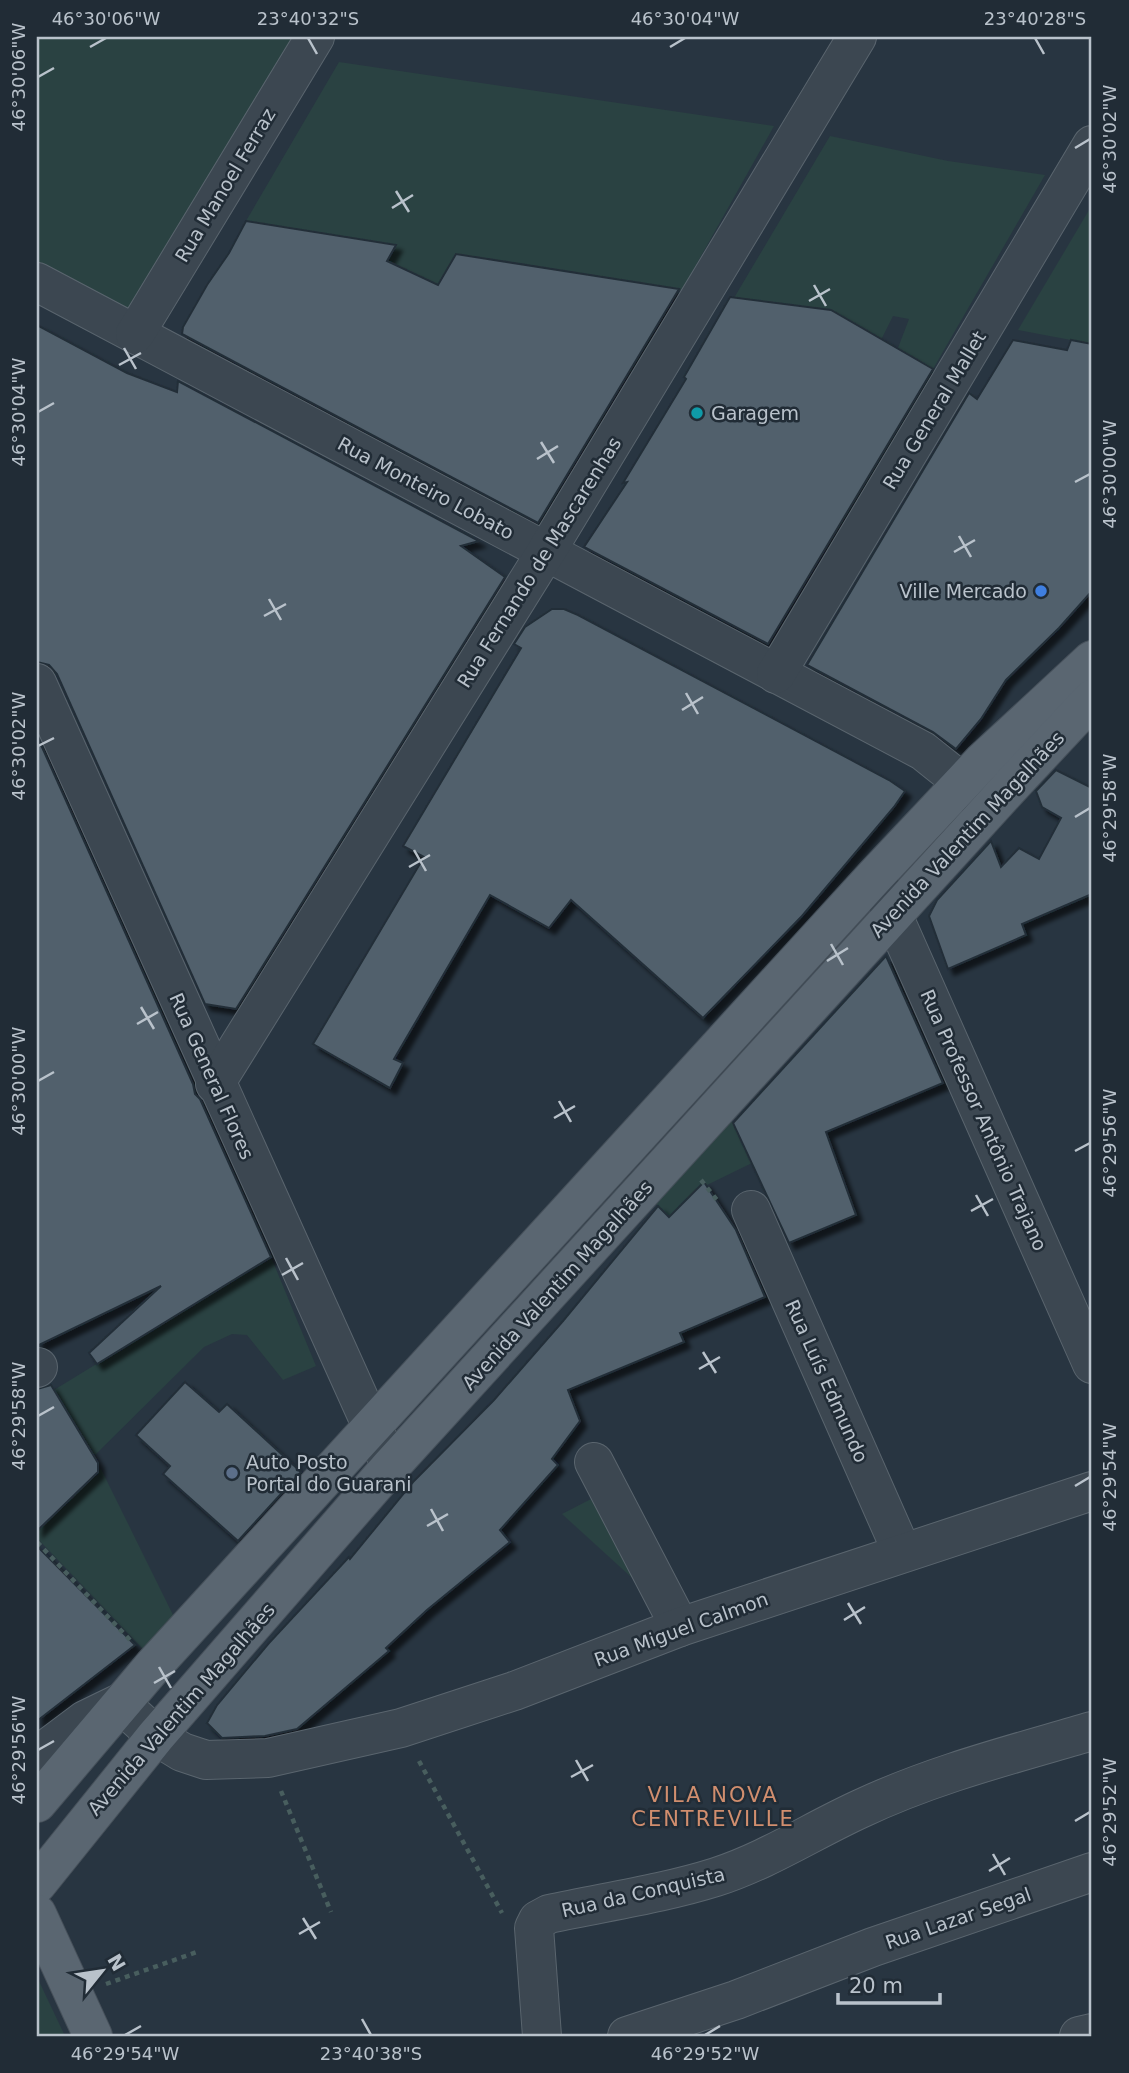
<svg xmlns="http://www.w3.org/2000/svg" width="1129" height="2073" font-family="'DejaVu Sans',sans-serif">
  <defs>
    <filter id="shadow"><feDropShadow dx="6" dy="6" stdDeviation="2" flood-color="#0009"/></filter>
  </defs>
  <rect width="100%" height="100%" fill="#283541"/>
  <!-- green -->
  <g fill="#2a4242">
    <path d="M37 37H293L135 334 37 282Z"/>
    <path d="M339 62 774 126 682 290 456 254 407 349 425 279 387 261 395 245 246 221Z"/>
    <path d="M830 136 948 161 1045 175 933 369 898 348 909 319 893 316 881 340 831 310 734 298Z"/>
    <path d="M1092 205V344L1018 330Z"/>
    <path d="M731 1119 752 1163 707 1185 704 1183 669 1217 656 1204Z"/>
    <path d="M271 1257 316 1366 283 1380 247 1335 232 1334 204 1347 94 1456 54 1390Z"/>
    <path d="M101 1469 175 1619 143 1649 37 1538V1531Z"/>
    <path d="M591 1499 641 1586 562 1514Z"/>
    <path d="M37 1977 65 2036H37Z"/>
  </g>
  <!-- building -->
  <g fill="#51606c" stroke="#232e38" stroke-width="2" filter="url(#shadow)">
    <path d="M246 221 396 245 387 261 438 285 456 254 679 289 538 523 182 334 183 327 207 285 229 253Z"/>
    <path d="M730 297 831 310 933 369 768 644 584 547 627 482 623 483 686 379 684 377Z"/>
    <path d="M37 325 127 373 177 392 178 381 479 541 461 546 505 577 236 1009 205 1004 57 674 49 665 37 662Z"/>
    <path d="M1013 340 1067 350 1071 340 1092 344V591L1059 628 1006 680 981 719 956 749 933 732 807 665 969 393 977 399Z"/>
    <path d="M552 609H564L578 615 889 780 905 791 894 807 802 916 703 1018 571 900 549 928 490 895 394 1059 403 1063 390 1088 313 1044 424 857 403 846 521 648 514 644 525 627Z"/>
    <path d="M37 736 193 1084 195 1094 200 1099 271 1257 97 1364 89 1353 161 1286 37 1346Z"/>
    <path d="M1056 770 1092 788V894L1022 924 1026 935 948 969 929 916 937 900 991 841 1001 867 1019 848 1039 859 1061 818 1042 807 1036 791Z"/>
    <path d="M886 956 943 1083 826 1132 856 1215 789 1243 733 1123Z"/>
    <path d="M704 1182 736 1230 765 1297 680 1333 684 1342 568 1390 580 1421 552 1459 558 1465 500 1530 510 1542 427 1610 386 1648 389 1651 297 1729 265 1736 222 1738 207 1723 217 1705 269 1643 349 1557 350 1559 413 1482 494 1400 563 1321 658 1206 669 1217Z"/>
    <path d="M185 1382 219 1412 227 1404 301 1472 238 1541 163 1474 170 1466 136 1435Z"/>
    <path d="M51 1385 98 1463V1472L37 1531V1389Z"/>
    <path d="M37 1546 135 1645 37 1721Z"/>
  </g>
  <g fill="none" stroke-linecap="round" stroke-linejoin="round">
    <!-- minor casing -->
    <g stroke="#5a656e" stroke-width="40">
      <g id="minor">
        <path d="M37 282 923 751 963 783 984 808"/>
        <path d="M135 334 315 37"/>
        <path d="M776 674 1092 145"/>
        <path d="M37 683 372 1427 391 1466"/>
        <path d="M880 886 1092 1364"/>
        <path d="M215 1084 546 552 857 37"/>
        <path d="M751 1210 902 1552"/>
        <path d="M37 1368 38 1367"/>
        <path d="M594 1462 680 1627"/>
        <path d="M37 1756 85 1720 120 1703 156 1736 182 1752 206 1760 268 1758 401 1728 514 1691 680 1627 1092 1491"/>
        <path d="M542 2036 534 1928 538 1920 549 1914C604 1902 662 1894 716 1877 766 1861 812 1831 860 1809 934 1774 1014 1754 1092 1731"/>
        <path d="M627 2036 736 2000 873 1947 1092 1872"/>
        <path d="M1079 2036 1092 2033"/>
      </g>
    </g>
    <!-- major casing -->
    <g stroke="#46505a" stroke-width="40">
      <g id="major">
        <path d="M37 1803 154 1665 875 876 982 762 1092 660"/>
        <path d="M37 1884 156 1736 391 1466 1009 788 1092 699"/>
        <path d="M37 1914 93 2036"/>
      </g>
    </g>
    <!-- path -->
    <g stroke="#485e5e" stroke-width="4.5" stroke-dasharray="5 5" stroke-linecap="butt">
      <path d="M701 1180 717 1200"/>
      <path d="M37 1542 130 1640"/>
      <path d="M419 1761 502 1913"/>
      <path d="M281 1791 331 1912"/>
      <path d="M106 1984 197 1952"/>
    </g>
    <!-- minor -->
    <use href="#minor" stroke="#3c4751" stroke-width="38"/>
    <!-- major -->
    <use href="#major" stroke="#5a6671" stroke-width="38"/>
  </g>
  <!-- ticks -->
  <path fill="none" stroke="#b9c2cb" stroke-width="2.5" d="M308 38 317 54M1035 38 1044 54M90 47 106 38M670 47 685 38M38 77 54 68M1075 148 1090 139M396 191 409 212M392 208 413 195M814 285 826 306M809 301 830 289M124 348 136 369M119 365 141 353M38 412 54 403M541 442 554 463M537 459 558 446M1075 482 1090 474M959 536 971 557M954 552 975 540M269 599 281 620M264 616 286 604M686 693 698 714M682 710 703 697M38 746 54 738M1075 817 1090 808M414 850 426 871M409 867 430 855M831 944 843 965M827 961 848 948M141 1007 154 1029M137 1024 158 1012M38 1081 54 1072M559 1101 571 1122M554 1118 575 1106M1075 1151 1090 1143M976 1195 988 1216M971 1211 993 1199M286 1258 298 1280M282 1275 303 1263M703 1352 716 1373M699 1369 720 1357M38 1416 54 1407M1075 1486 1090 1477M431 1509 443 1531M427 1526 448 1514M848 1603 861 1624M844 1620 865 1607M159 1667 171 1688M154 1683 175 1671M38 1750 54 1741M576 1760 588 1781M571 1777 593 1765M1075 1821 1090 1812M993 1854 1005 1875M989 1871 1010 1858M303 1918 316 1939M299 1934 320 1922M362 2019 371 2035M125 2035 141 2026M705 2035 720 2026"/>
  <!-- markers -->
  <circle fill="#0f9aa8" stroke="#212c36" stroke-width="2.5" cx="697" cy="413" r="7"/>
  <circle fill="#3f7fe0" stroke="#212c36" stroke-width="2.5" cx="1041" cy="591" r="7"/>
  <circle fill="#5c6f8a" stroke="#212c36" stroke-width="2.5" cx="232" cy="1473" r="7"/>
  <g text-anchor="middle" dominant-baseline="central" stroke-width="5" stroke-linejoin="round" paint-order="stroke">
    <!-- street labels -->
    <g font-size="19" fill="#b9c2cb" stroke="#212c36">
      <text transform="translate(225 185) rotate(-59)">Rua Manoel Ferraz</text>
      <text transform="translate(934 410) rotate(-59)">Rua General Mallet</text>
      <text transform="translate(426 488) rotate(28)">Rua Monteiro Lobato</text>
      <text transform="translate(539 562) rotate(-58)">Rua Fernando de Mascarenhas</text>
      <text transform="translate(967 834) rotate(-47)">Avenida Valentim Magalhães</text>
      <text transform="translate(212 1076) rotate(66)">Rua General Flores</text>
      <text transform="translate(984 1120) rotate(66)">Rua Professor Antônio Trajano</text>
      <text transform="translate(557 1285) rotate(-48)">Avenida Valentim Magalhães</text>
      <text transform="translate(827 1381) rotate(66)">Rua Luís Edmundo</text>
      <text transform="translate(681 1629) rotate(-20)">Rua Miguel Calmon</text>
      <text transform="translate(181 1709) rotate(-49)">Avenida Valentim Magalhães</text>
      <text transform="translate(643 1892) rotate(-13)">Rua da Conquista</text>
      <text transform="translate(958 1918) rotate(-19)">Rua Lazar Segal</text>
    </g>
    <!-- poi labels -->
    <g font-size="19" fill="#b9c2cb" stroke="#212c36" text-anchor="start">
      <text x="711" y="413">Garagem</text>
      <text x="1027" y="591" text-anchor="end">Ville Mercado</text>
      <text x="246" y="1462">Auto Posto<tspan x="246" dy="22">Portal do Guarani</tspan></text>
    </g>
    <!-- neighbourhood labels -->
    <g font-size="21" letter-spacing="2" fill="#d18e6e" stroke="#212c36">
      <text x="713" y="1795">VILA NOVA<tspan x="713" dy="24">CENTREVILLE</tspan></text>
    </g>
  </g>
  <!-- border -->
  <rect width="1129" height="2073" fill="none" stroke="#212c36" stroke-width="77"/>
  <!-- north arrow -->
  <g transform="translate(102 1971) rotate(60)" stroke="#212c36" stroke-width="5" paint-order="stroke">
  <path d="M0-5L12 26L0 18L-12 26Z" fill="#b9c2cb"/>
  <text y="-10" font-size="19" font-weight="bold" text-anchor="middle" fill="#b9c2cb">N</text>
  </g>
  <!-- scale -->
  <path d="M838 1993v10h102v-10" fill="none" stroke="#b9c2cb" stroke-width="3.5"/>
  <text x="849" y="1993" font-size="21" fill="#b9c2cb" stroke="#212c36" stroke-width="5" paint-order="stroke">20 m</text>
  <rect x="38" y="38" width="1052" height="1997" fill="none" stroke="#b9c2cb" stroke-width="2.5"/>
  <g font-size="18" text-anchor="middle" fill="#b9c2cb">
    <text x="106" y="25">46°30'06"W</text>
    <text x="308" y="25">23°40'32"S</text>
    <text x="685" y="25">46°30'04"W</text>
    <text x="1035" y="25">23°40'28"S</text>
    <text transform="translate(19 77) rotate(-90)" y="6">46°30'06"W</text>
    <text transform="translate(1110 139) rotate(-90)" y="6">46°30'02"W</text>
    <text transform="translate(19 412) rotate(-90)" y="6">46°30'04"W</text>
    <text transform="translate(1110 474) rotate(-90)" y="6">46°30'00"W</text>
    <text transform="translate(19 746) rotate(-90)" y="6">46°30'02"W</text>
    <text transform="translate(1110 808) rotate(-90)" y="6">46°29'58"W</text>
    <text transform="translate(19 1081) rotate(-90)" y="6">46°30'00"W</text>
    <text transform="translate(1110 1143) rotate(-90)" y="6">46°29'56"W</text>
    <text transform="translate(19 1416) rotate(-90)" y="6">46°29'58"W</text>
    <text transform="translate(1110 1477) rotate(-90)" y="6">46°29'54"W</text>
    <text transform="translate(19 1750) rotate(-90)" y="6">46°29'56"W</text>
    <text transform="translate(1110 1812) rotate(-90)" y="6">46°29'52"W</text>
    <text x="125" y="2060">46°29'54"W</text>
    <text x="371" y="2060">23°40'38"S</text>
    <text x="705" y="2060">46°29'52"W</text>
  </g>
</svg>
